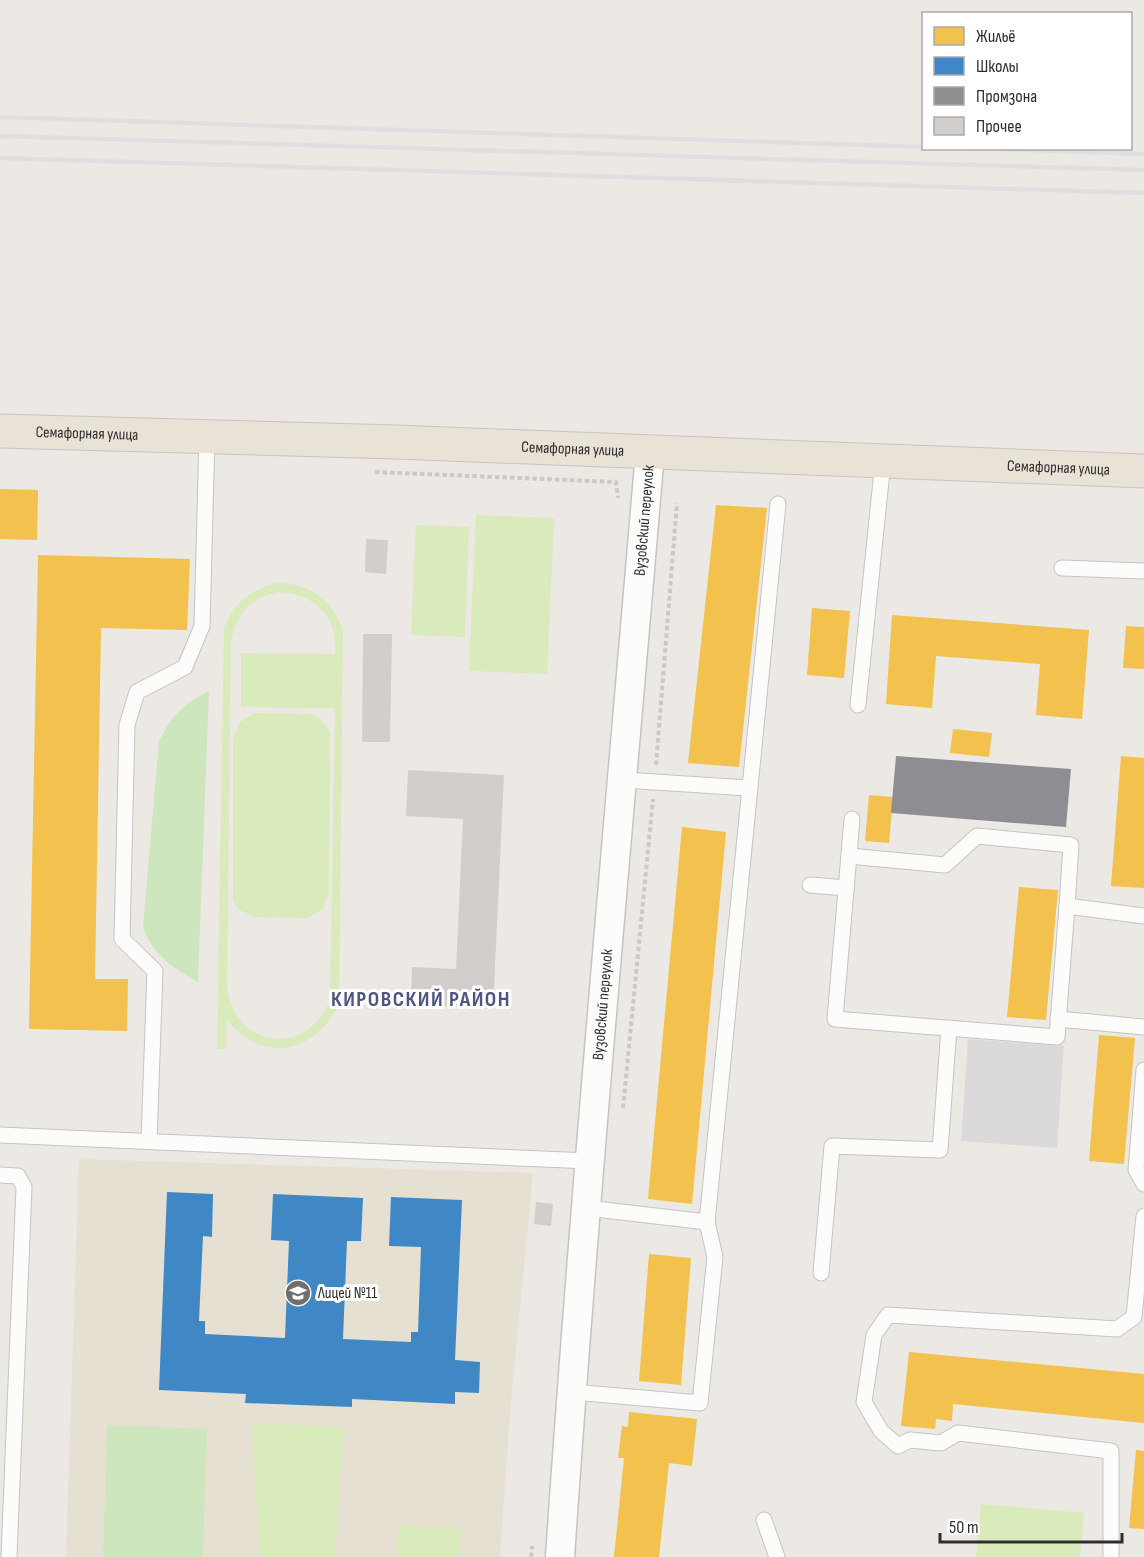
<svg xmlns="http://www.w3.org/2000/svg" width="1144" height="1557" font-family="'Sofia Sans Condensed',sans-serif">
  <rect width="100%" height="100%" fill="#ece8e4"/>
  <!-- industrial -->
  <path fill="#dcd9db" d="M968 1039 1064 1046 1057 1148 961 1141Z"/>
  <!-- education -->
  <path fill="#e6e0d3" d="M79 1159 533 1173 510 1412 500 1557H66Z"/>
  <!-- green -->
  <g fill="#cee6be">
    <path d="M209 691 198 982C173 968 152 955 143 926L159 741C172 714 183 705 209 691Z"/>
    <path d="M107 1425 207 1429 203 1557H103Z"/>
  </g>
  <!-- pitch -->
  <g fill="#d9eabb" fill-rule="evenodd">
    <path d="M476 515 554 518 547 674 469 671Z"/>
    <path d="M416 525 469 527 465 637 411 635Z"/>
    <path d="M277 583C310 584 331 598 343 630L339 1002C318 1054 261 1065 227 1019L226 1049H217L224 628C234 602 250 590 277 583ZM278 592C314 593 339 617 335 654L241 653V707L335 708 330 1000C307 1059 233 1048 227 986L231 644C235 615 250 598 278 592Z"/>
    <path d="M255 713 310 714 318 717 330 731 329 892 323 909 307 918 253 917 237 908 233 900V738L240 722Z"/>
    <path d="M252 1423 344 1427 335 1557H260Z"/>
    <path d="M981 1504 1084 1513 1080 1557H976Z"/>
    <path d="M399 1525 461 1529 459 1557H397Z"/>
  </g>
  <!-- homes -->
  <g fill="#f2c14e">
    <path d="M0 489 38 490 37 540 0 539Z"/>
    <path d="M716 505 767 508 739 767 688 763Z"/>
    <path d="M38 555 190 559 187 630 101 628 95 979H128L127 1031 29 1029Z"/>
    <path d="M812 608 850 611 844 678 807 675Z"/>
    <path d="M892 615 1089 630 1082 719 1036 715 1040 664 936 656 932 708 886 704Z"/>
    <path d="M1126 626 1144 627V669L1123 668Z"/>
    <path d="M953 729 992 733 989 757 950 753Z"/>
    <path d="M1121 756 1144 758V888L1111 886Z"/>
    <path d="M869 795 893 797 889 843 865 841Z"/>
    <path d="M682 827 726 832 692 1204 648 1199Z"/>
    <path d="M1019 887 1058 890 1046 1020 1007 1017Z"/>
    <path d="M1099 1035 1135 1038 1124 1164 1089 1161Z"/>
    <path d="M649 1254 691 1258 681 1385 639 1381Z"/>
    <path d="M909 1352 1144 1374V1423L953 1404 952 1421 936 1419 935 1429 901 1426Z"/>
    <path d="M629 1412 697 1419 692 1466 669 1463 659 1557H614L624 1458H618L622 1426 628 1427Z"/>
    <path d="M1136 1450 1144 1451V1529L1129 1528Z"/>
  </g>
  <!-- schools -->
  <path fill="#3f88c5" d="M167 1192 213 1194 212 1237 203 1236 199 1321H205V1334L285 1338 289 1241 271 1240 273 1194 363 1198 361 1241H347L343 1339 411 1342V1332H418L421 1247 389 1246 391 1197 462 1200 455 1360 480 1362 479 1393 455 1392V1404L352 1399V1407L245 1403 246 1394 159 1390Z"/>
  <!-- industry -->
  <path fill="#8d8d92" d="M896 756 1071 769 1066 827 891 813Z"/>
  <!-- building -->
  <g fill="#d1cecb">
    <path d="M366 539 388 540 386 574 365 572Z"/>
    <path d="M363 634H392L390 742H362Z"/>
    <path d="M408 770 504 775 493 1009 411 1004 412 967 456 969 463 819 406 816Z"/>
    <path d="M536 1202 553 1204 551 1226 534 1224Z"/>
  </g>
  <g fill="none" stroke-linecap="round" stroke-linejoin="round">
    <!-- service casing -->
    <g stroke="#c5c4c5" stroke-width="17">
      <g id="service">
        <path d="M1062 568 1144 571"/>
        <path d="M858 705 883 461"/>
        <path d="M624 780 748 788"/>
        <path d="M852 819 835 1019 1057 1037 1067 906"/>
        <path d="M849 856 945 865 977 836 1071 845 1067 906 1144 916"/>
        <path d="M810 885 846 888"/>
        <path d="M1058 1019 1144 1027"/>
        <path d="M1144 1070 1136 1170 1144 1184"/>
        <path d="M0 1135 589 1161"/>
        <path d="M149 1141 155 971 122 939 127 725 137 692 185 667 202 626 207 436"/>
        <path d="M0 1175 18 1176 24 1187 9 1557"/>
        <path d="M587 1208 707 1222"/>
        <path d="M821 1273 832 1146 940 1150 949 1028"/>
        <path d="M573 1392 700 1403 715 1257 707 1222 778 504"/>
        <path d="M764 1520 777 1557"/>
        <path d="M1111 1557V1451L958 1433 941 1443 910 1440 898 1446 881 1431 864 1402 874 1335 888 1315 1117 1329 1134 1317 1144 1216"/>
      </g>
    </g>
    <!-- minor casing -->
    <g stroke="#c5c4c5" stroke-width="31">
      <g id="minor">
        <path id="s1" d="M560 1557C585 1188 619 820 650 452"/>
      </g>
    </g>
    <!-- trunk casing -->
    <g stroke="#c6c5c4" stroke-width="35">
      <g id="trunk">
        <path id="s2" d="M0 431 396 442 1144 471"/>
      </g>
    </g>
    <!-- path -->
    <g stroke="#c9c9c8" stroke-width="4" stroke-dasharray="4.5 3" stroke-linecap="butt">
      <path d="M375 472 616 482 618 498"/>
      <path d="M656 765 677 503"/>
      <path d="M623 1108 653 799"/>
      <path d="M531 1557 532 1546"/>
    </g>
    <!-- service -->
    <use href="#service" stroke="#fcfcfb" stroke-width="15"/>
    <!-- minor -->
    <use href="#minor" stroke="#fcfcfb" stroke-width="28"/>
    <!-- trunk -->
    <use href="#trunk" stroke="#e9e2d6" stroke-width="33"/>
    <!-- rail -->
    <g stroke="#dfdfe1" stroke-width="4.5">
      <path d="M0 117 924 147"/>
      <path d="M0 136 1144 170"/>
      <path d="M973 148 1144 154"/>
      <path d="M0 158 1144 193"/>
    </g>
  </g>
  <!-- icons -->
  <defs>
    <g id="school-disc" transform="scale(1.35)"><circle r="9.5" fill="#706f6e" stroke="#fff"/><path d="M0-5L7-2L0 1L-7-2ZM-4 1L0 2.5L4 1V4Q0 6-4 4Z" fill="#fff"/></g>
  </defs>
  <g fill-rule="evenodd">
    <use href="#school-disc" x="298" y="1293"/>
  </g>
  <g text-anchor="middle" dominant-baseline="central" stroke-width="6" stroke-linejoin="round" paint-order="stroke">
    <!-- street labels -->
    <g font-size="16" fill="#2e2e2e" stroke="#fff">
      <text stroke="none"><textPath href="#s2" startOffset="87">Семафорная улица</textPath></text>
      <text stroke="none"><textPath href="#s2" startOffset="573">Семафорная улица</textPath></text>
      <text stroke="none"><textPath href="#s2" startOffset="1059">Семафорная улица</textPath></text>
      <text stroke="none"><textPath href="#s1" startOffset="1040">Вузовский переулок</textPath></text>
      <text stroke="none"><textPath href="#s1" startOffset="554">Вузовский переулок</textPath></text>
    </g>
    <!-- poi labels -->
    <g font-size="16" fill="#2e2e2e" stroke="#fff" text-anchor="start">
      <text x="318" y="1293">Лицей №11</text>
    </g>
    <!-- district labels -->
    <g font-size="22" font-weight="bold" letter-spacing="1.5" fill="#4d5680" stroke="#fff">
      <text x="421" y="999">КИРОВСКИЙ РАЙОН</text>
    </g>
  </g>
  <!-- legend -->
  <rect x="922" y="12" width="210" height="138" fill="#ffffff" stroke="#ababab" stroke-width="1.5"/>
  <rect x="934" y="27" width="30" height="18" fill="#f2c14e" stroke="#ababab" stroke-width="1.5"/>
  <text x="976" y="42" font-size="18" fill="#2e2e2e">Жильё</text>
  <rect x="934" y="57" width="30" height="18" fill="#3f88c5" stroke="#ababab" stroke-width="1.5"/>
  <text x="976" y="72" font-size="18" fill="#2e2e2e">Школы</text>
  <rect x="934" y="87" width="30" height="18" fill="#8d8d92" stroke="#ababab" stroke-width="1.5"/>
  <text x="976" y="102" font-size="18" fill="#2e2e2e">Промзона</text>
  <rect x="934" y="117" width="30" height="18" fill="#d1cecb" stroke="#ababab" stroke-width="1.5"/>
  <text x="976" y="132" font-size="18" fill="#2e2e2e">Прочее</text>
  <!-- scale -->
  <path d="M940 1533v9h182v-9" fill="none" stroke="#2e2e2e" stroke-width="3"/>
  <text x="949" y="1533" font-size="18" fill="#2e2e2e" stroke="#ffffff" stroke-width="4.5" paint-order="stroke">50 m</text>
</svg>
